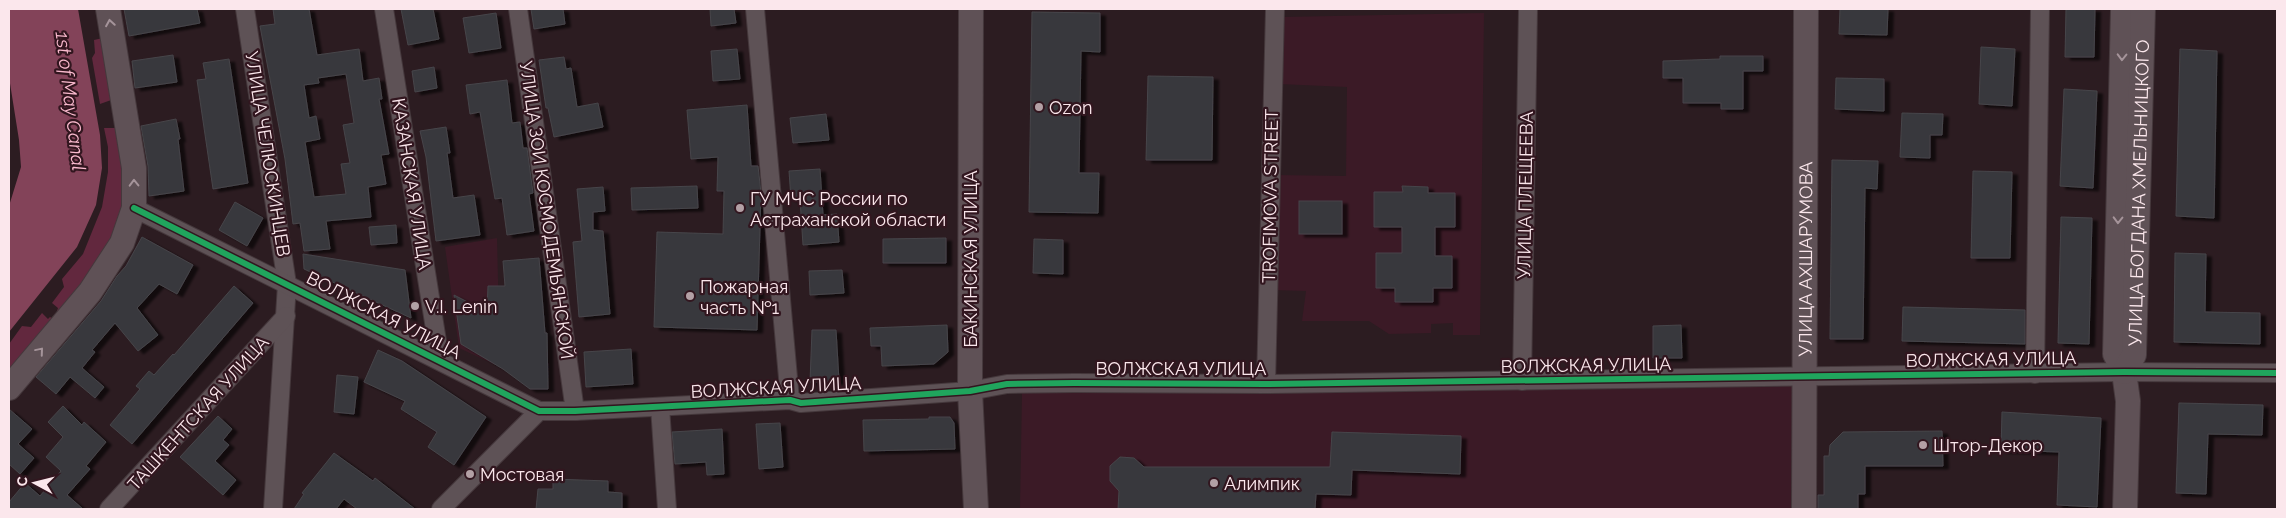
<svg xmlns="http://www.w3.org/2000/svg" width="2286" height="518" font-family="Raleway,sans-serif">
  <defs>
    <filter id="shadow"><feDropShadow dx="5.5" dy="3" stdDeviation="1" flood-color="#0009"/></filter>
  </defs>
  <rect width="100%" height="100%" fill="#2c1c21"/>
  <!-- built -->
  <g fill="#3b1a26">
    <path d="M1484 13 1480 335H1453V323L1431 324V333L1389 334 1369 321H1302L1306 291 1272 290 1274 175 1346 176 1347 87 1279 84 1283 17Z"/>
    <path d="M497 238 499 322 498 366 459 348 445 247Z"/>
    <path d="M1802 383 1801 509H1020L1022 393Z"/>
  </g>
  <!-- green -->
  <g fill="#62283e">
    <path d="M103 38 114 99 100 104 92 58 95 53 94 40Z"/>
    <path d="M104 128H118C124 164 131 208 112 242 98 267 77 291 60 314L57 311 58 308 52 303 64 287 62 279 83 254 102 207 108 172V147Z"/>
    <path d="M42 313 48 319 50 317 56 321 9 377V344L22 326 31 327Z"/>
  </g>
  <!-- water -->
  <path fill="#834359" d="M9 9H78L100 135 102 168 96 205 77 247 9 332V206L21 167 19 140 9 77Z"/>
  <!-- building -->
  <g fill="#39383c" stroke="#46454a" fill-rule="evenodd" filter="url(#shadow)">
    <path d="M124 9H197L200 23 129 36Z"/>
    <path d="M273 9H309L317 55 359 49 363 81 379 78 382 99H379L389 154 381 155 386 184 368 187 371 217 326 221 330 249 304 251 300 223 293 224 285 159 260 26 275 24ZM346 74 354 123 343 125 350 163 341 164 346 194 314 197 305 142 320 139 316 116 309 118 304 85 319 83 318 78Z"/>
    <path d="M401 9H433L439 39 408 45Z"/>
    <path d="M531 9H563L565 24 534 29Z"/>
    <path d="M710 9H734L736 23 711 26Z"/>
    <path d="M1840 9H1888L1887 35 1839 34Z"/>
    <path d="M2066 9H2095L2094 57H2065Z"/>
    <path d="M1032 12 1100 13V52L1081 51 1079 173H1099L1098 213 1029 212Z"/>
    <path d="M496 13 501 48 469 53 463 18Z"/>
    <path d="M1981 47 2015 49 2012 106 1979 104Z"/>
    <path d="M737 49 740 79 713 81 711 51Z"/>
    <path d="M2180 49 2217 51 2214 218 2176 216Z"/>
    <path d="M173 55 177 82 135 88 132 61Z"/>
    <path d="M1720 56H1763V71H1743V109H1721V103H1683V78H1663V61L1720 59Z"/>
    <path d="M564 57 566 69 571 68 577 107 598 103 603 127 554 137 548 108H546L539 60Z"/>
    <path d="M229 59 248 183 213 189 197 80 206 79 203 63Z"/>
    <path d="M434 67 437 88 415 92 412 71Z"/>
    <path d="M1148 76 1213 77 1212 160H1146Z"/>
    <path d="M1836 78 1884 79V111L1835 109Z"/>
    <path d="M507 80 512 123 520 122 523 148H527L533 193 529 194 534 231 507 235 502 198 495 199 480 112 470 114 466 85Z"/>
    <path d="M2064 89 2097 91 2093 188 2060 186Z"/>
    <path d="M747 105 751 166H758L761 193 757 330 654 327 657 232 723 234 724 191H717L718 157 691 159 687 110Z"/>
    <path d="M1902 113 1943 114 1942 135H1930V158L1900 157Z"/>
    <path d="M826 114 829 140 793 143 790 118Z"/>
    <path d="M176 119 180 139H178L184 191 149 196 148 166 141 126Z"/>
    <path d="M446 127 450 153H447L453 198 474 195 480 235 436 241 426 157 420 131Z"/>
    <path d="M1832 160 1878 161 1877 189 1865 188 1863 339H1830Z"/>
    <path d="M820 169 823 215 837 214 839 242 803 245 800 199H791L789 171Z"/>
    <path d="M1973 171 2012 172 2010 258H1971Z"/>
    <path d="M697 186 698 208 632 210 631 188Z"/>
    <path d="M1402 186 1428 187V193H1455V227H1435V256H1452V288H1433V302H1395V288H1376V253H1402V227H1374V192H1403Z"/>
    <path d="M603 187 605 211 593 212V230L603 231 610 314 579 317 573 242 582 241 577 189Z"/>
    <rect x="1299" y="201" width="43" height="33"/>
    <path d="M235 202 263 218 247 246 219 230Z"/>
    <path d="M2061 217 2092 218 2089 344 2058 343Z"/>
    <path d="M396 225 397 243 371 245 369 227Z"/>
    <path d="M142 237 193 265 177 294 159 284 137 308 158 335 138 351 115 323 92 350 95 352 82 368 104 387 95 398 70 377 56 394 36 377 101 301 117 276 126 266Z"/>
    <path d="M946 238V263H883V239Z"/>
    <path d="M1034 239 1063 240V274L1033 273Z"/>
    <path d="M2175 253 2206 254 2205 312 2260 313V344L2174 342Z"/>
    <path d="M303 254 405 270 411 318 304 269Z"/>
    <path d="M539 258 545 333H547L548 389H530L503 369 461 344 454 295 487 312 488 286H505L503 261Z"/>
    <path d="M842 270 844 293 810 295 809 271Z"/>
    <path d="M234 286 253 303 132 444 110 425 140 389 136 386 149 371 154 375 173 354 174 355Z"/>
    <path d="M1903 307 2025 310V344L1902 341Z"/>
    <path d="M947 325 948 352 934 364 882 366 881 346H871L870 328Z"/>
    <path d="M1681 325 1682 358H1653V326Z"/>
    <path d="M812 330H836L839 381 810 382Z"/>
    <path d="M631 349 633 384 586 387 584 352Z"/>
    <path d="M378 350 402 361 486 417 454 465 428 447 437 432 401 409 405 401 364 382Z"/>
    <path d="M337 375 358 377 354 414 334 412Z"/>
    <path d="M2179 403 2263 405 2262 435 2208 434 2206 494 2176 493Z"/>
    <path d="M63 406 82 425 84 422 106 442 86 466 90 469 67 495 83 509H9V502L25 483 40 496 61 471 46 457 63 437 48 422Z"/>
    <path d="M9 409 32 429 18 444 34 458 20 474 9 464Z"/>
    <path d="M2002 412 2101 418 2097 507 2057 505 2059 452 2001 450Z"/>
    <path d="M218 416 232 429 223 440 229 445 215 461 236 480 223 495 180 457Z"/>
    <path d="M929 417H950L954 423 955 449 864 451 863 420 929 419Z"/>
    <path d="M780 423 783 467 759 469 756 424Z"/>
    <path d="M722 429 724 474 707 475 706 462 675 464 672 432Z"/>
    <path d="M1942 431 1943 466H1865V494H1858V509H1818V495H1824V456H1829L1830 445 1843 432Z"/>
    <path d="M1332 432 1461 436 1460 474 1352 470 1351 495 1316 494 1315 509H1118L1119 491 1110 481V466L1120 457 1134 458 1144 467H1330Z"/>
    <path d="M334 453 373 481 375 478 415 509H357L344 499 336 509H294L304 494 302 493Z"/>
    <path d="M553 479 608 481V492L622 493V509H536L538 489H553Z"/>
  </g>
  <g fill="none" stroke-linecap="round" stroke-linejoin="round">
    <!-- street casing -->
    <g stroke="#45383c" stroke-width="20">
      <g id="street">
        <path d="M245 9 287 284 273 509"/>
        <path d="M384 9 440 360"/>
        <path d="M518 9 575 411"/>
        <path d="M755 9 790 400"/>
        <path d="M134 208 539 411H575L790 400 801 403 970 391 1007 384 1074 383 1266 384 2124 372 2277 373"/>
        <path d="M2035 374 2040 9"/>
        <path d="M1522 381 1528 9"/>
        <path d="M1266 384 1275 9"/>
        <path d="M660 407 667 509"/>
        <path d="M109 509 286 316"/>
        <path d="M441 509 539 411"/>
      </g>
    </g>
    <!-- secondary casing -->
    <g stroke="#45383c" stroke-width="26">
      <g id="secondary">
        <path d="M971 9 970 391 976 509"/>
        <path d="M2123 9 2115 354 2124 372 2128 401 2125 509"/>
        <path id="s1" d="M2124 372 2134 355 2143 9"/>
        <path d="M9 388 90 292 122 243 134 208V168L108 9"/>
        <path id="s2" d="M1804 509 1806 9"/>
      </g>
    </g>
    <!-- street -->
    <use href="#street" stroke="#5e5256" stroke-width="18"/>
    <!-- secondary -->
    <use href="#secondary" stroke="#5f5156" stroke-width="24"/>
    <!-- cycleway casing -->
    <g stroke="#32161f" stroke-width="9">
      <path id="cycleway" d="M134 208 539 411H575L790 400 801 403 970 391 1007 384 1074 383 1266 384 2124 372 2277 373"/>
    </g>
    <!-- cycleway -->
    <use href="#cycleway" stroke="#20a55d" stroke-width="6"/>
  </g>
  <!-- one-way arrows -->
  <defs><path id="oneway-chevron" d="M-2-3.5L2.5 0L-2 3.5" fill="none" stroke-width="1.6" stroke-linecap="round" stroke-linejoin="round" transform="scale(1.25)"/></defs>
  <g stroke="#a5949a">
    <use href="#oneway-chevron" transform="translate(110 23) rotate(-99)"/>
    <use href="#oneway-chevron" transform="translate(2122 57) rotate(91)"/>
    <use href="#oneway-chevron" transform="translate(134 183) rotate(-91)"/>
    <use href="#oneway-chevron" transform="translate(2118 220) rotate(91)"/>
    <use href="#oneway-chevron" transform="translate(40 351) rotate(-50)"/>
  </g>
  <!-- markers -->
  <g fill="#b3a0a5" stroke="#32161f" stroke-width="2">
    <circle cx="1039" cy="107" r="5"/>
    <circle cx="740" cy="208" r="5"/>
    <circle cx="690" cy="296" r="5"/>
    <circle cx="415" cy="306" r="5"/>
    <circle cx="1923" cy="445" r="5"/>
    <circle cx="470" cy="474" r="5"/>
    <circle cx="1214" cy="483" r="5"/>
  </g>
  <g text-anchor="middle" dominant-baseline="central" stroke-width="4.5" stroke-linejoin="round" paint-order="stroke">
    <!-- poi labels -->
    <g font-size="18" fill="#fbe7ec" stroke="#32161f" text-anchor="start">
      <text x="1049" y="107">Ozon</text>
      <text x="750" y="198">ГУ МЧС России по<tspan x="750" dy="21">Астраханской области</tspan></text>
      <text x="700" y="286">Пожарная<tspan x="700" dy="21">часть №1</tspan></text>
      <text x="425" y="306">V.I. Lenin</text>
      <text x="1933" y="445">Штор-Декор</text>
      <text x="480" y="474">Мостовая</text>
      <text x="1224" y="483">Алимпик</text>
    </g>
    <!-- street labels -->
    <g font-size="18" fill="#fbe7ec" stroke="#32161f">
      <text transform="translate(268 154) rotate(81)">УЛИЦА ЧЕЛЮСКИНЦЕВ</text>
      <text transform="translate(412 184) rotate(81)">КАЗАНСКАЯ УЛИЦА</text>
      <text stroke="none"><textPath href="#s1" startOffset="182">УЛИЦА БОГДАНА ХМЕЛЬНИЦКОГО</textPath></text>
      <text transform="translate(1525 195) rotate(-89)">УЛИЦА ПЛЕЩЕЕВА</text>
      <text transform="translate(1270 196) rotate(-89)">TROFIMOVA STREET</text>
      <text transform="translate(547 210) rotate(82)">УЛИЦА ЗОИ КОСМОДЕМЬЯНСКОЙ</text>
      <text transform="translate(970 259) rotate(-90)">БАКИНСКАЯ УЛИЦА</text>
      <text stroke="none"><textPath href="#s2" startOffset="250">УЛИЦА АХШАРУМОВА</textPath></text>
      <text transform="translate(384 315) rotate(27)">ВОЛЖСКАЯ УЛИЦА</text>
      <text transform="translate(1991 359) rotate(-1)">ВОЛЖСКАЯ УЛИЦА</text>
      <text transform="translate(1586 365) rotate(-1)">ВОЛЖСКАЯ УЛИЦА</text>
      <text x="1181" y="368">ВОЛЖСКАЯ УЛИЦА</text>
      <text transform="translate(776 387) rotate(-3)">ВОЛЖСКАЯ УЛИЦА</text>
      <text transform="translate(198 413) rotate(-48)">ТАШКЕНТСКАЯ УЛИЦА</text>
    </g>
    <!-- water labels -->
    <g font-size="19" font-style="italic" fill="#fabace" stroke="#32161f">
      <text transform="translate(71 101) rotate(83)">1st of May Canal</text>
    </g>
  </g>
  <!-- border -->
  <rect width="2286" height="518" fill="none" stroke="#fbe7ec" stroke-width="20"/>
  <!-- north arrow -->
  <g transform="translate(35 483) rotate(277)" stroke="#32161f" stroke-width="4" paint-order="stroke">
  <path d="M0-4L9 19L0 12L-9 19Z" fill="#fbe7ec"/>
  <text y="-8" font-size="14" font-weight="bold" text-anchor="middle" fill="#fbe7ec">С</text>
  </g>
</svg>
